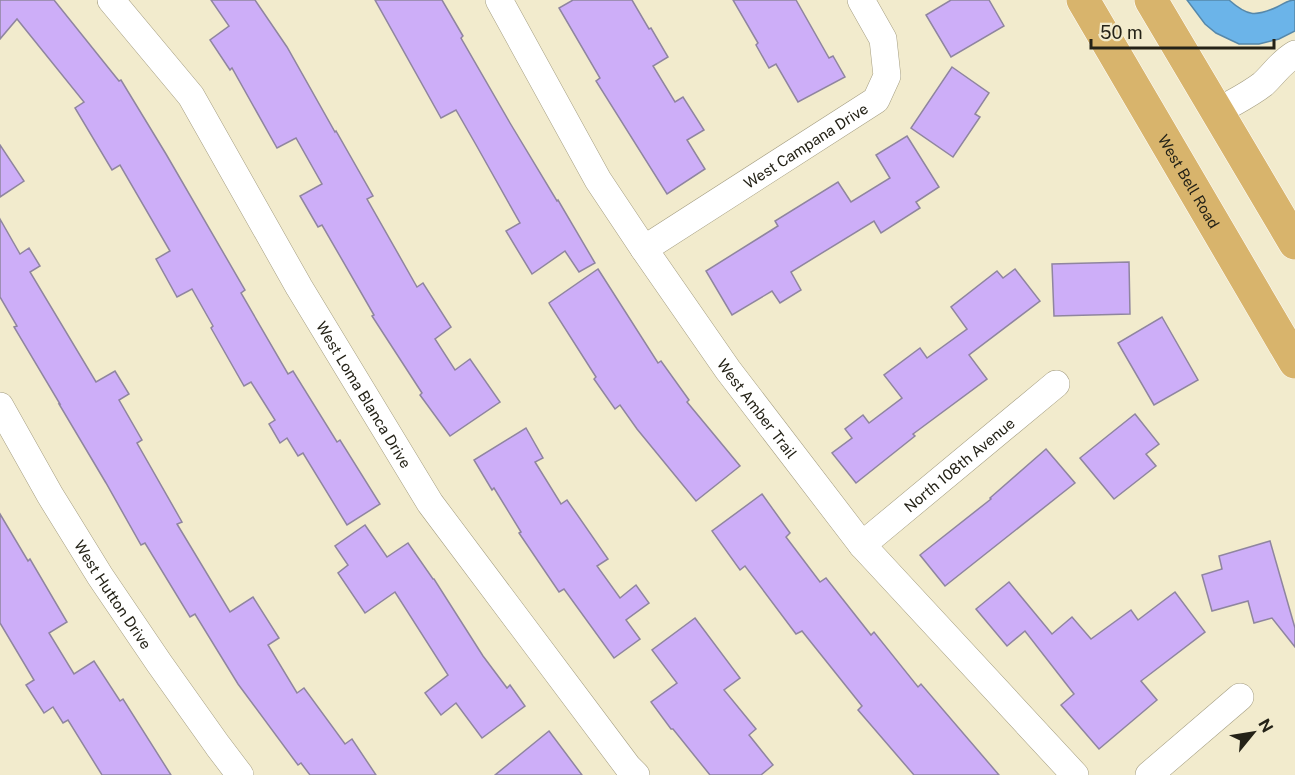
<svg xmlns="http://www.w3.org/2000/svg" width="1295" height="775" font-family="'Public Sans',sans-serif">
  <rect width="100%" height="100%" fill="#f2ebcd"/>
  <!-- water -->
  <path fill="#6bb4e9" stroke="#5688aa" stroke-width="1.5" d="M1187 0H1229C1247 16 1255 17 1277 7 1284 4 1287 0 1295 0V31L1279 39 1259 44H1239L1216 33 1205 24Z"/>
  <!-- building -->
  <g fill="#cdaef8" stroke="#8f859f" stroke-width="1.5">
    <path d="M0 0H54L119 81 121 80 166 154 245 290 241 293 288 374 293 371 337 442 340 440 380 504 347 525 303 453 298 456 287 438 280 443 269 424 275 420 251 382 244 386 211 328 213 326 192 289 177 297 156 259 170 251 120 165 112 170 75 108 84 102 17 19 0 39Z"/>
    <path d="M211 0H255L287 47 335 132 336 131 373 196 367 199 417 287 423 283 451 327 435 339 455 370 470 359 500 402 450 436 420 395 422 393 372 316 374 315 322 225 318 227 300 196 322 184 296 138 277 148 232 68 230 70 210 40 229 26Z"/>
    <path d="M375 0H442L463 36 461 38 510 123 557 201 558 200 595 263 579 272 565 251 532 274 506 231 520 223 475 143 456 110 441 118Z"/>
    <path d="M573 0H632L649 29 651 28 668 57 653 66 675 102 683 97 704 130 687 140 705 169 667 194 596 81 600 78 559 8Z"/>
    <path d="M733 0H796L829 58 833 56 845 77 798 102 776 64 769 68 756 45 758 43Z"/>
    <path d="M951 0H989L1004 26 951 57 926 15Z"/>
    <path d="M952 67 989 93 975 114 980 117 953 157 911 128Z"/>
    <path d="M907 136 939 187 916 202 920 208 881 233 874 221 791 272 801 290 780 303 772 291 732 315 706 271 778 226 775 221 838 182 851 202 890 178 876 155Z"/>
    <path d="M0 145 24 181 0 197Z"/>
    <path d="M0 219 20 254 29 248 40 266 30 272 96 382 115 371 129 394 119 400 142 440 137 443 182 522 177 524 230 612 253 597 279 638 268 645 297 693 304 688 345 744 352 739 376 775H310L301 763 298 765 238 684 195 614 190 617 145 543 141 545 106 483 59 404H60L14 327 17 326 0 297Z"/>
    <path d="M1129 262 1130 314 1054 316 1052 264Z"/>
    <path d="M598 269 658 363 661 361 689 400 687 402 740 466 696 501 637 429 620 405 615 409 594 379 596 377 550 305 549 303Z"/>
    <path d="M1015 269 1040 301 969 355 987 379 913 434 915 436 856 483 832 453 852 438 845 429 863 415 869 423 902 398 884 375 920 348 927 358 967 329 951 307 997 271 1003 278Z"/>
    <path d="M1162 317 1198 380 1154 405 1118 343Z"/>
    <path d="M1135 414 1159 444 1146 454 1156 466 1114 499 1080 458Z"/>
    <path d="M526 428 543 458 535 462 561 504 567 500 608 559 597 566 620 598 636 585 649 603 626 620 640 639 614 658 564 589 559 592 519 533 521 532 494 488 492 490 474 460Z"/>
    <path d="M1046 449 1075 483 945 586 920 555 991 499 990 498Z"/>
    <path d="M762 494 790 533 786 537 820 582 826 578 871 635 874 632 918 687 921 684 999 775H914L858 710 862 706 802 631 796 634 745 566 740 570 712 531Z"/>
    <path d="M0 514 28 561 30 559 67 622 49 633 74 674 94 661 120 701 123 699 171 775H102L68 720 63 723 53 707 44 713 26 685 34 680 0 623Z"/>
    <path d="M365 525 387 557 408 543 433 579H434L483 656 507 688 510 685 525 706 482 738 456 703 441 715 425 693 448 675 395 592 365 613 338 573 348 565 335 546Z"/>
    <path d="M1270 541 1295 628V647L1272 618 1254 623 1248 601 1212 611 1202 575 1222 569 1219 556Z"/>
    <path d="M1009 582 1052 634 1072 617 1091 639 1131 610 1138 620 1175 592 1205 632 1141 681 1157 700 1099 749 1061 705 1074 694 1025 631 1007 646 976 609Z"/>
    <path d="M695 618 740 678 724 690 756 729 749 735 773 765 761 775H710L673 729H671L651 702 677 683 652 650Z"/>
    <path d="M549 731 582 775H495Z"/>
  </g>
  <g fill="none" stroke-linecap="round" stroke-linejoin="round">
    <!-- minor casing -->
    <g stroke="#a49d81" stroke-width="28">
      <g id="minor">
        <path id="s1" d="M111 0 191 96 299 287 430 503 628 767 636 775"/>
        <path id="s2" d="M499 0 598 180 644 249 728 370 862 545 1075 775"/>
        <path d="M1217 112C1232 103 1249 95 1263 84 1275 73 1280 63 1295 54"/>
        <path id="s3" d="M644 249 876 100 887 76 883 39 861 0"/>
        <path id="s4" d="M0 406 50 495 100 576 159 663 218 746 240 775"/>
        <path id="s5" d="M862 545 1056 384"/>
        <path d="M1149 775 1240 697"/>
      </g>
    </g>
    <!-- major casing -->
    <g stroke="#fff" stroke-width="34">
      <g id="major">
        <path id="s6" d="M1083 0 1295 362"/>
        <path d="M1151 0 1295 243"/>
      </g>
    </g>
    <!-- minor -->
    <use href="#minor" stroke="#fff" stroke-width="27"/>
    <!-- major -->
    <use href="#major" stroke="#d8b46c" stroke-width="33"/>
  </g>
  <g text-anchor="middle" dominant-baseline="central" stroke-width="4.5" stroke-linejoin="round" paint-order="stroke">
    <!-- street labels -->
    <g font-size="15" fill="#242217" stroke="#f2ebcd">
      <text stroke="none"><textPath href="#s3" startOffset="192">West Campana Drive</textPath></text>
      <text stroke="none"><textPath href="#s6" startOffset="210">West Bell Road</textPath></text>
      <text stroke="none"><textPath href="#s1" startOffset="470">West Loma Blanca Drive</textPath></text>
      <text stroke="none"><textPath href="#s2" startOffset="484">West Amber Trail</textPath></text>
      <text stroke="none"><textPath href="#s5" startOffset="126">North 108th Avenue</textPath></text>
      <text stroke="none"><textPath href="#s4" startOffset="220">West Hutton Drive</textPath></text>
    </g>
  </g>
  <!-- north arrow -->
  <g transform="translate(1253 733) rotate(60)" stroke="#f2ebcd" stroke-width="4.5" paint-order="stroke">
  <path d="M0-4.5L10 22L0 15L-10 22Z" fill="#242217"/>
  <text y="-9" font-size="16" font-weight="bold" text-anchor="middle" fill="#242217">N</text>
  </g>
  <!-- scale -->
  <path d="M1091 39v9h183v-9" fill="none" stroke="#242217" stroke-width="3"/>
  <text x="1100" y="39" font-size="18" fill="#242217" stroke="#f2ebcd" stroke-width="4.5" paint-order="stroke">50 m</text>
</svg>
